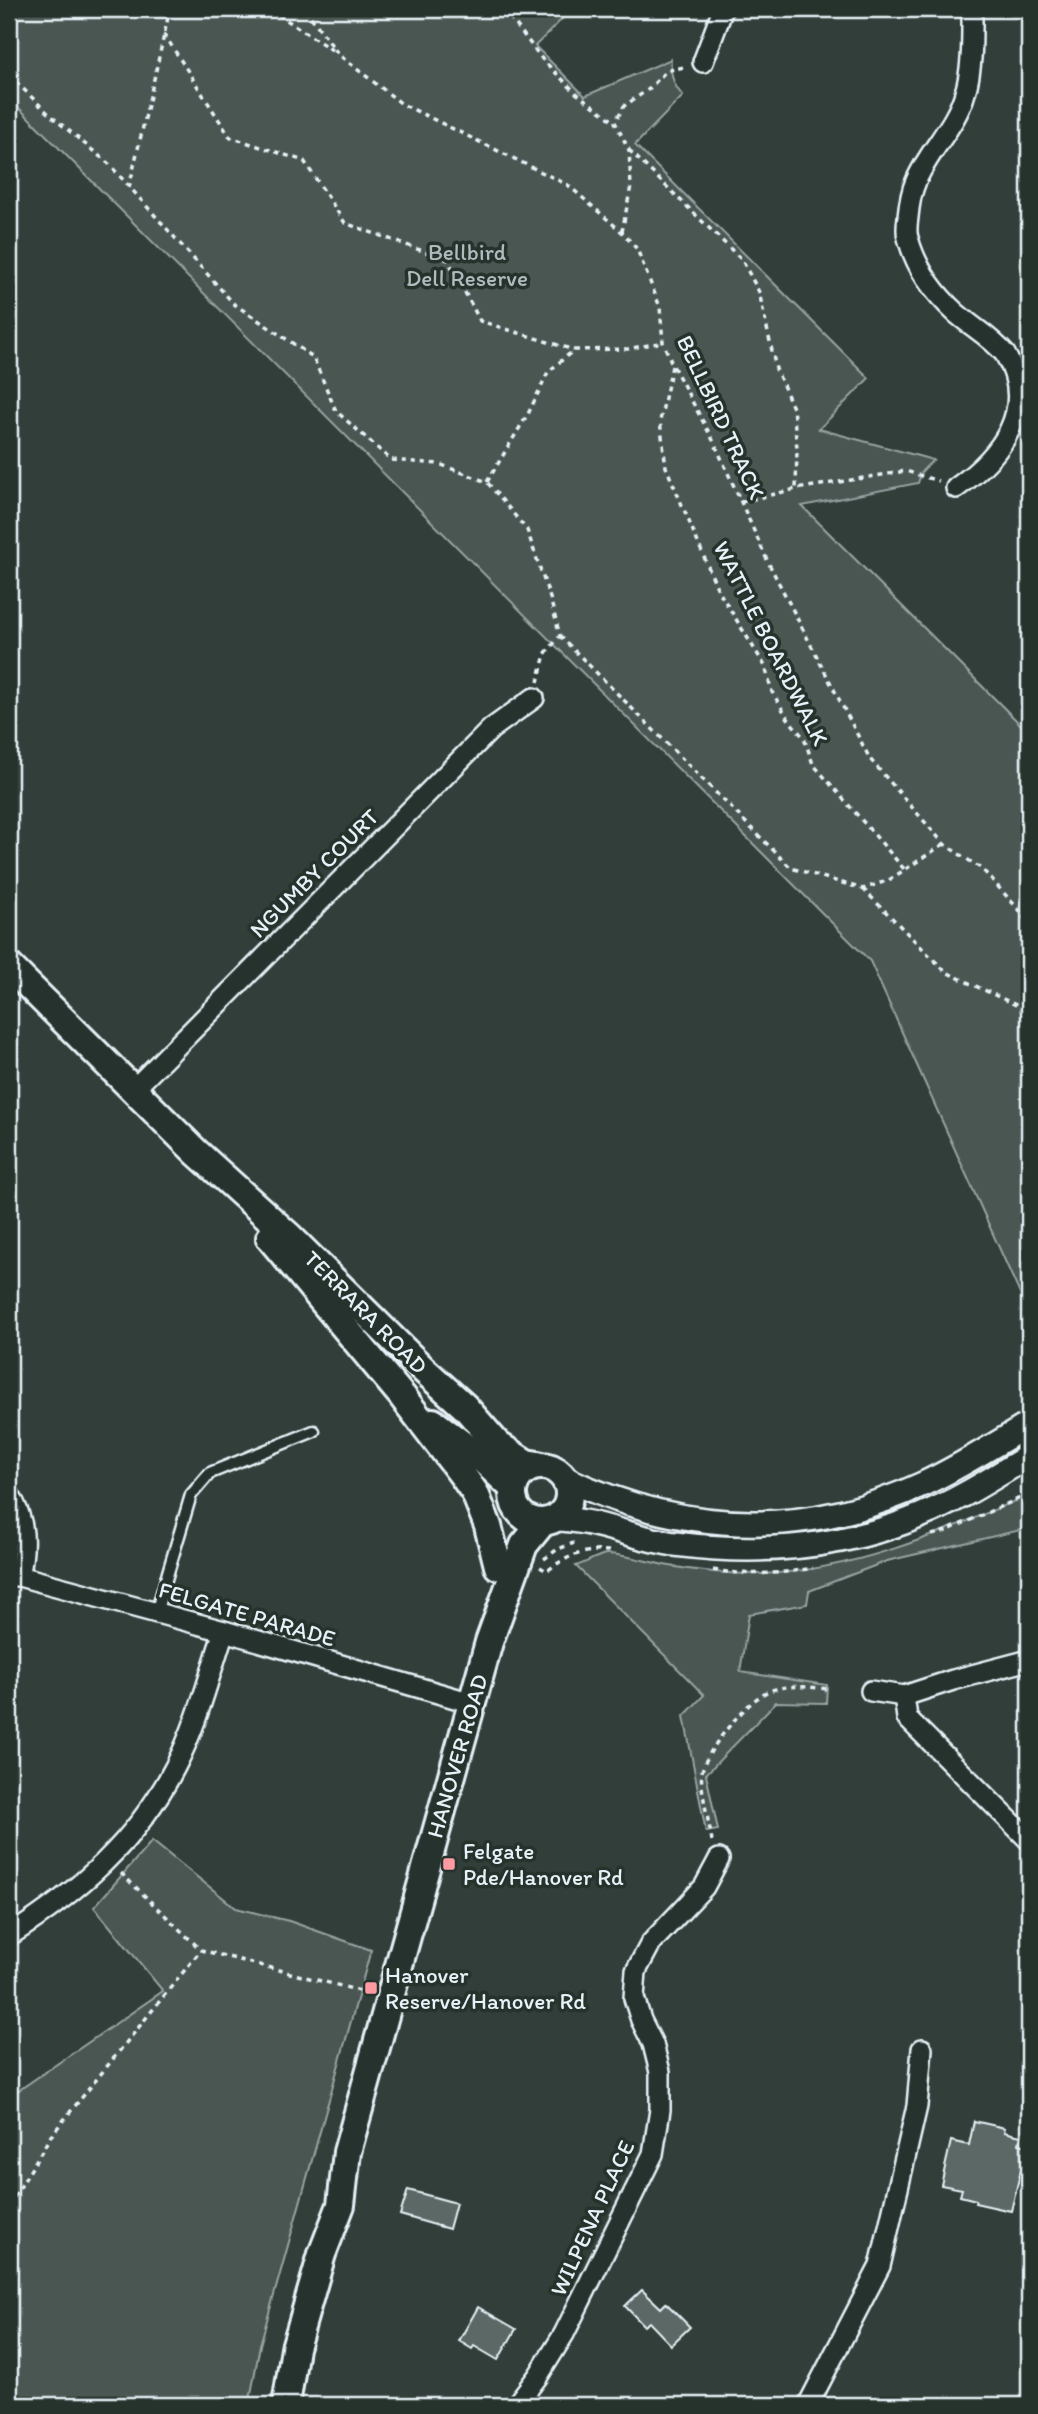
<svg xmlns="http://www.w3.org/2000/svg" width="1038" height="2414" font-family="Itim,sans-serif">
  <rect width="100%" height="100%" fill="#323e39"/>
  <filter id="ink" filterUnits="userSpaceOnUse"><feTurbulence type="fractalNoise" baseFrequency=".0143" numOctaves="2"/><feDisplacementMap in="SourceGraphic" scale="14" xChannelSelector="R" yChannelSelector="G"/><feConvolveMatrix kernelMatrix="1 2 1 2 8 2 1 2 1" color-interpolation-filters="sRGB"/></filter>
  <g filter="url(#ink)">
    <!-- green -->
    <g fill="#495651" stroke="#98a4a4" stroke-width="2">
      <path d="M9 9H572L535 46 585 96 671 59C670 74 673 85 683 96L635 145 869 378 819 429 933 460 922 471 918 483 802 506 1029 733V1314L870 961 9 98Z"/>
      <path d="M1026 1496 1029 1497V1528L887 1561 809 1591 807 1604 749 1614 740 1672 827 1685 826 1703 776 1702 706 1774 718 1830 706 1832 684 1716 704 1695 576 1566C586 1563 596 1556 606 1554 617 1553 651 1562 664 1565 695 1571 728 1574 760 1574 855 1571 941 1533 1026 1496Z"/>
      <path d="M152 1841 236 1908 289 1921 371 1950 260 2345 249 2405H9V2097L163 1991 94 1907Z"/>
    </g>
    <!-- building -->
    <g fill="#5c6865" stroke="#e8f1f8" stroke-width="2">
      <path d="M974 2121 1005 2128 1004 2132 1021 2136 1019 2144 1029 2146V2172L1021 2170 1011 2211 975 2203 976 2200 960 2196 962 2189 941 2185 951 2141 969 2145Z"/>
      <path d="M408 2190 456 2203 449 2229 400 2215Z"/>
      <path d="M642 2290 661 2308 666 2303 690 2327 671 2345 649 2322 644 2326 625 2306Z"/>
      <path d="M478 2307 516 2329 498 2360 474 2346 472 2349 459 2341Z"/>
    </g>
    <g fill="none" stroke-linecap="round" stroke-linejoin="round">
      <!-- service casing -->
      <g stroke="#e8f1f8" stroke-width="15">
        <path id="service" d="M156 1613 191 1495 210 1473 314 1431"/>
      </g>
      <!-- minor casing -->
      <g stroke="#e8f1f8" stroke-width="24">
        <g id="minor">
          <path d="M703 62 723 9"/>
          <path d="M956 488C1001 456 1038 409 1005 354 991 337 972 327 956 313 933 292 916 268 908 238 906 232 907 224 908 217 909 206 911 192 916 181 929 150 956 126 965 93 973 67 972 36 972 9"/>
          <path d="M134 1089 491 729 534 698"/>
          <path d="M9 1494C26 1520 26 1546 19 1576"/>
          <path d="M9 1576H19L224 1631 472 1703"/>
          <path d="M871 1691 904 1696 953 1680 1029 1660"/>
          <path d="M904 1696 907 1718 1029 1840"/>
          <path d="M9 1936C78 1892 137 1841 175 1767 197 1725 209 1676 224 1631"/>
          <path d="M516 2405 538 2376 564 2334 653 2154 660 2110V2072L653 2044 641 2020 634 1998 636 1971 651 1943 704 1887 719 1859"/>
          <path d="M808 2405 880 2266 917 2106 922 2049"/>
        </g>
      </g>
      <!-- tertiary casing -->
      <g stroke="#e8f1f8" stroke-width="28">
        <g id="tertiary">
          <path d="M564 1478C683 1534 803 1540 923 1484 960 1467 994 1445 1029 1424"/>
          <path d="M555 1519C597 1519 634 1539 675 1544 760 1555 842 1549 922 1515 959 1500 994 1477 1029 1456"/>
        </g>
      </g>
      <!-- secondary casing -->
      <g stroke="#e8f1f8" stroke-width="32">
        <g id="secondary">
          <path d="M9 966 196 1152 290 1237 424 1370 465 1407 498 1445 526 1463 538 1465"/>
          <path d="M270 1238 402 1396 461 1473 475 1493 488 1526 498 1566"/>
          <path d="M433 1422 484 1461 513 1488"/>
          <circle cx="541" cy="1494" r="28"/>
          <path d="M286 2405 295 2348 322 2254 341 2205 347 2152 489 1642 524 1545 542 1523"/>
        </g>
      </g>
      <!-- path -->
      <g stroke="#e8f1f8" stroke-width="3.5" stroke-dasharray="5 5" stroke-linecap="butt">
        <path d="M270 9 335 52"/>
        <path d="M305 9 339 55 402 104 568 185 622 232 637 249 660 307 663 342 672 364 714 442 768 562 870 759 944 844 982 869 1021 912 1029 927"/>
        <path d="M504 9 542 59 576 93 615 122"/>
        <path d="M164 34 230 137 304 161 345 223 448 260 480 321 574 350"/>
        <path d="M9 75 50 115 109 164 234 304 313 357 336 411 391 460 439 464 487 482 527 530 550 598 560 636 545 654 538 682"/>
        <path d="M629 150 742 260 759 292 776 369 793 408 797 448 796 489"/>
        <path d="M129 188 170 9"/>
        <path d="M622 232 631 186 629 150 615 122 624 106 649 89 666 71 684 67"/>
        <path d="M672 366 660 421 666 467 718 590 765 666 772 692 789 720 804 738 813 764 905 870"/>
        <path d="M487 482 529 412 548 372 574 350 628 349 663 342"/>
        <path d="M741 502 796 489 906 471 938 481"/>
        <path d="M560 636 791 868 863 889 889 880 944 844"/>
        <path d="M863 889 946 972 1018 1006 1029 1019"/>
        <path d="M932 1535 946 1531 1029 1494"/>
        <path d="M544 1559 558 1549 574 1543"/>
        <path d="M540 1567 547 1571C566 1556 585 1549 610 1551"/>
        <path d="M713 1570C748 1576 779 1574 813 1568"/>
        <path d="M712 1841C710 1826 699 1785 702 1772 705 1751 749 1698 769 1691 788 1684 809 1687 828 1689"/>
        <path d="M121 1873 201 1950 364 1992"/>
        <path d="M9 2206 50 2137 201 1950"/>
        <path d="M9 2403V2405"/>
      </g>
      <!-- service -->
      <use href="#service" stroke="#26332d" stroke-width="10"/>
      <!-- minor -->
      <use href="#minor" stroke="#26332d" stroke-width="19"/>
      <!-- tertiary -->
      <use href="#tertiary" stroke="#26332d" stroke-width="23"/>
      <!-- secondary -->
      <use href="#secondary" stroke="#26332d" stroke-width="26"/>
    </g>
  </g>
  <!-- markers -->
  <g fill="#ff9aa2" stroke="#26332d" stroke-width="2.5">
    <rect x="442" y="1857" width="14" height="14" rx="3.5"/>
    <rect x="364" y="1981" width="14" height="14" rx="3.5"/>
  </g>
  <g text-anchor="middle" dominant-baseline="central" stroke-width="7" stroke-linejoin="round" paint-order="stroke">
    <!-- park labels -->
    <g font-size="23" fill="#b0bbbe" stroke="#26332d">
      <text x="467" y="252">Bellbird<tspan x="467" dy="26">Dell Reserve</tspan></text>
    </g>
    <!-- street labels -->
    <g font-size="23" fill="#e8f1f8" stroke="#26332d">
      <text transform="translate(721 417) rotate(65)">BELLBIRD TRACK</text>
      <text transform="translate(771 643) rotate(63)">WATTLE BOARDWALK</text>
      <text transform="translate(314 873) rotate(-45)">NGUMBY COURT</text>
      <text transform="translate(366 1312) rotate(45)">TERRARA ROAD</text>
      <text transform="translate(247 1614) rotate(16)">FELGATE PARADE</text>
      <text transform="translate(457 1756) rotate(-74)">HANOVER ROAD</text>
      <text transform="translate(592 2218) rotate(-65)">WILPENA PLACE</text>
    </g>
    <!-- poi labels -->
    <g font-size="23" fill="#e8f1f8" stroke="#26332d" text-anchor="start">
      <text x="463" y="1851">Felgate<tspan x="463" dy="26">Pde/Hanover Rd</tspan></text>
      <text x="385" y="1975">Hanover<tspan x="385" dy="26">Reserve/Hanover Rd</tspan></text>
    </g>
  </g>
  <!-- margin -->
  <rect width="1038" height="2414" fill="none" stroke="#26332d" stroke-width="35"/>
  <rect x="18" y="18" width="1003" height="2379" fill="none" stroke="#e8f1f8" stroke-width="2.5" filter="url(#ink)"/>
</svg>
